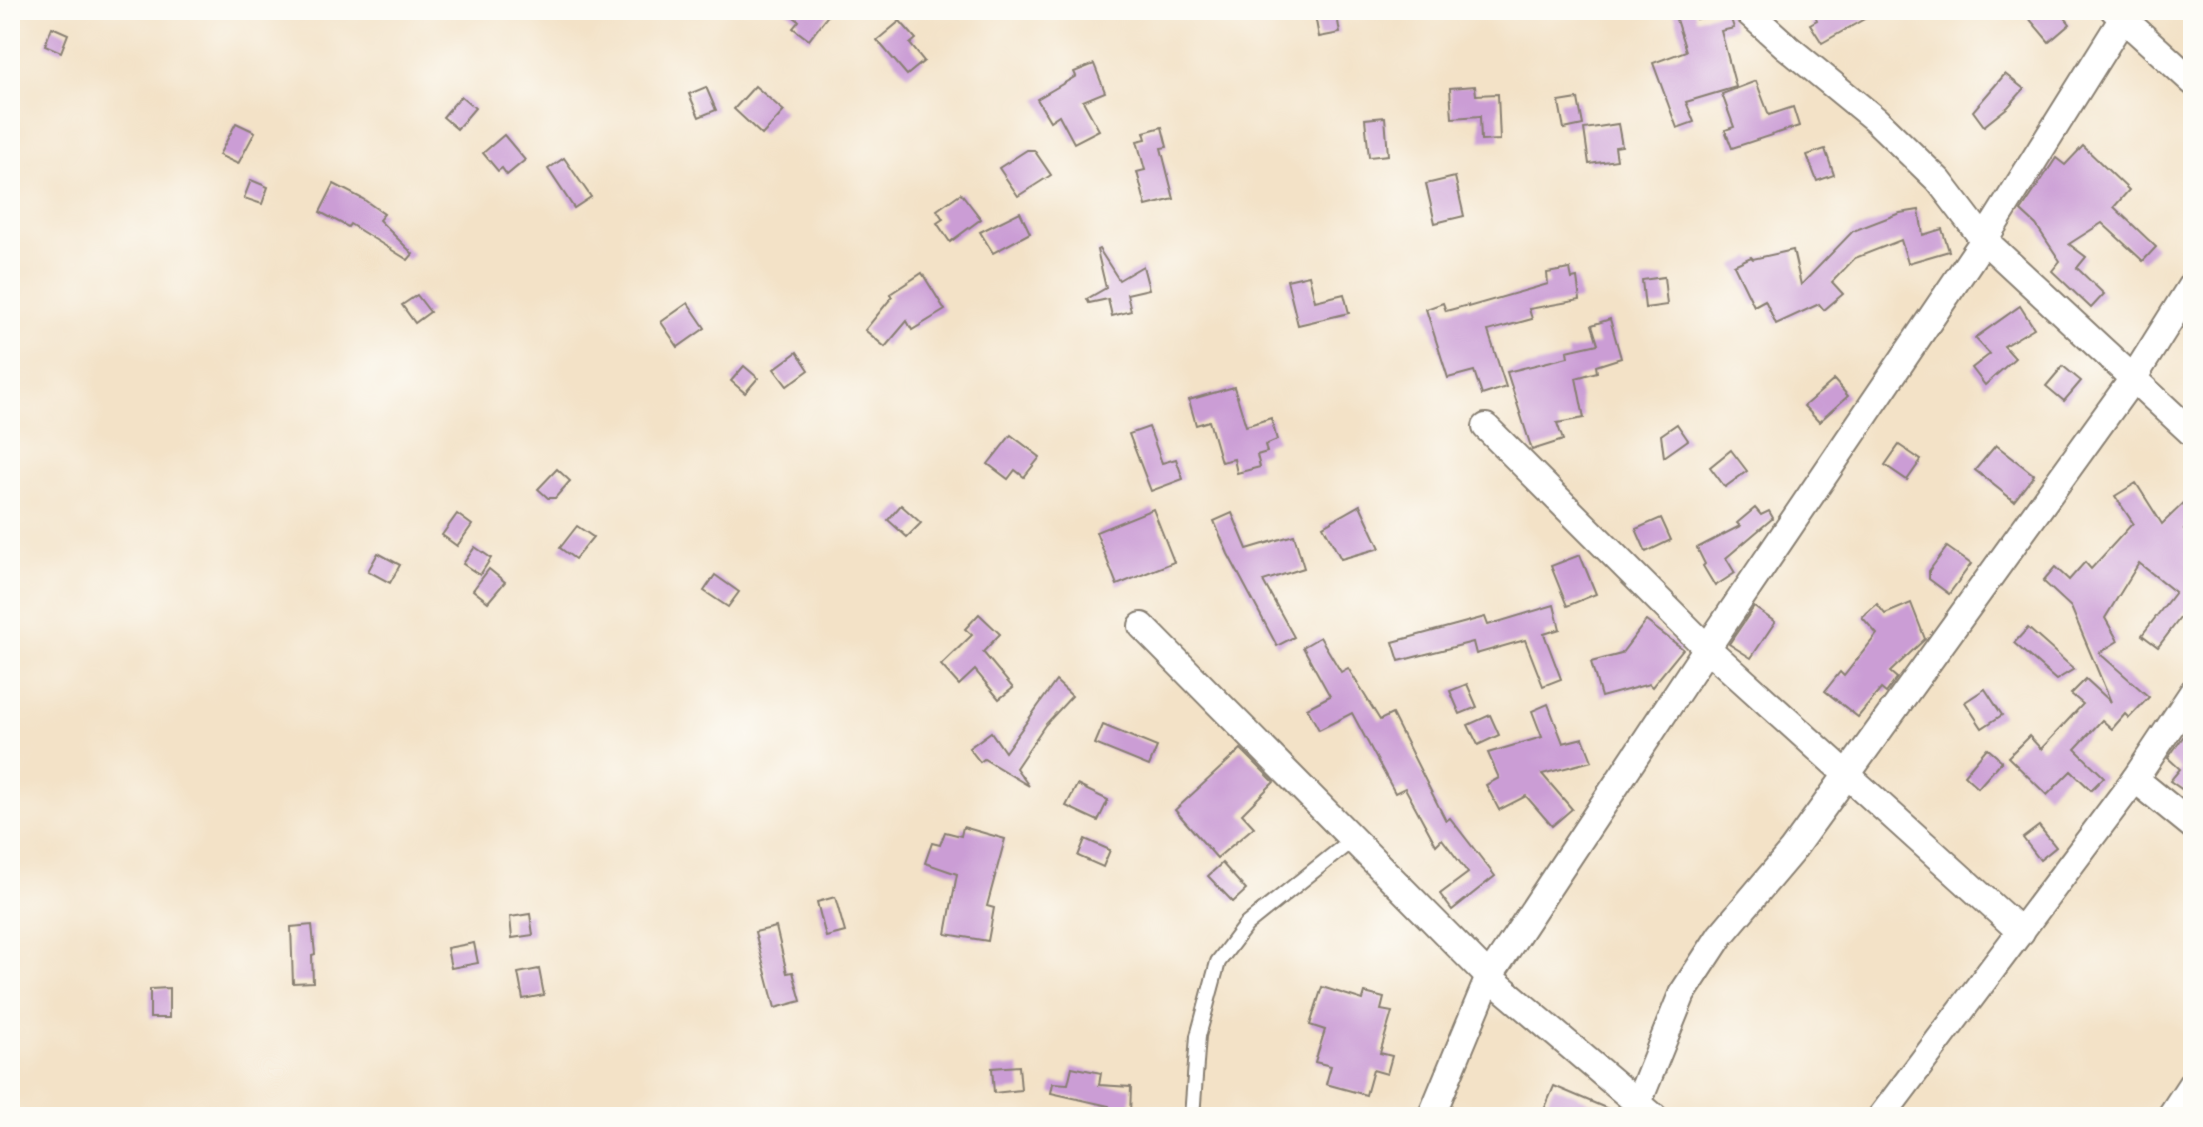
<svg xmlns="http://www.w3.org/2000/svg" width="2203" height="1127" font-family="'Old Standard TT',serif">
  <rect width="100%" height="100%" fill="#fdfcf7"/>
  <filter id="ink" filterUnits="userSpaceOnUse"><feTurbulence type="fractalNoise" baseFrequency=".0125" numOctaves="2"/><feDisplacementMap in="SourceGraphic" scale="16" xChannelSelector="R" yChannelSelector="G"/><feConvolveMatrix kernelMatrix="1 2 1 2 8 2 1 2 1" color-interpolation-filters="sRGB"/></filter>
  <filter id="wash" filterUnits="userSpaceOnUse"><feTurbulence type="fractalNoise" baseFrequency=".006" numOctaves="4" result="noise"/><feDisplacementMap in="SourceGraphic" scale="32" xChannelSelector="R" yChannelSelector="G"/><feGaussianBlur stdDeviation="1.8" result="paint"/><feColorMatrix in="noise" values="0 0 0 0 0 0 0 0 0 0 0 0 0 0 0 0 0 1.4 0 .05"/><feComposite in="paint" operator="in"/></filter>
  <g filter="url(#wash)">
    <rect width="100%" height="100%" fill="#f3e2c7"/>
    <g id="blocks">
      <!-- building -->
      <g fill="#cb9dd5">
        <path d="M785 10H832L809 40 793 28 799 21Z"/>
        <path d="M1314 10H1336L1340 33 1319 37Z"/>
        <path d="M1673 10H1694L1696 19 1728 10 1734 28 1721 31 1736 87 1686 102 1694 122 1677 128 1653 63 1686 51Z"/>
        <path d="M1813 10H1880L1822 43 1810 24 1817 20Z"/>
        <path d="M2022 10H2059L2070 24 2049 42Z"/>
        <path d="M900 21 916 39 910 44 924 61 907 75 877 40Z"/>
        <path d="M52 27 68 34 61 52 45 45Z"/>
        <path d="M1094 64 1105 92 1083 101 1099 130 1074 143 1059 115 1050 121 1037 99 1076 76 1074 72Z"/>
        <path d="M2005 74 2024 89 2008 107 1984 126 1973 111Z"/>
        <path d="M1756 81 1769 115 1793 107 1799 126 1732 148 1725 130 1734 127 1722 94Z"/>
        <path d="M755 86 784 111 762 135 734 109Z"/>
        <path d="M1475 86 1476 95 1498 94 1500 140 1481 141 1480 116 1452 118 1450 88Z"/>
        <path d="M706 87 716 110 699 117 689 94Z"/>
        <path d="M461 96 475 108 457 129 443 117Z"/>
        <path d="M1578 99 1583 125 1564 129 1559 102Z"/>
        <path d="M1385 117 1388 155 1369 157 1365 119Z"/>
        <path d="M236 123 255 132 238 164 219 155Z"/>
        <path d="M1618 124 1622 146 1615 147 1617 160 1589 164 1584 129Z"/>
        <path d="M1162 127 1167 147 1161 148 1174 199 1146 206 1137 172 1145 170 1137 141 1146 139 1144 132Z"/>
        <path d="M504 135 525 160 507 175 502 168 498 171 483 153Z"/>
        <path d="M2083 146 2129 190 2114 207 2156 247 2143 261 2102 223 2069 244 2086 257 2077 268 2104 294 2091 308 2052 271 2060 261 2036 225 2021 211 2056 158 2065 165Z"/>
        <path d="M1825 149 1834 175 1817 181 1807 155Z"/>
        <path d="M1027 150H1034L1051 175 1018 196 999 168Z"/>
        <path d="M564 158 591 197 574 208 548 169Z"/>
        <path d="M1455 177 1464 216 1435 223 1426 184Z"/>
        <path d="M251 180 268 187 262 204 244 198Z"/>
        <path d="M334 184 363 199 384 214 379 220 413 254 408 260 350 224 348 227 320 212Z"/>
        <path d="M961 193 981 219 950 242 937 223 943 219 937 210Z"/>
        <path d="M1919 210 1923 235 1942 229 1949 251 1908 263 1901 240 1855 258 1832 282 1843 294 1824 310 1819 304 1776 324 1765 300 1754 306 1734 265 1751 257 1753 259 1793 250 1801 285 1853 231 1900 213Z"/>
        <path d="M1020 212 1030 233 993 253 980 232Z"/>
        <path d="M1099 249 1119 280 1143 266 1149 289 1127 294 1131 311 1112 316 1108 299 1089 303 1087 299 1106 288 1097 250Z"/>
        <path d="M1570 269 1572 279 1577 278 1580 300 1529 309 1532 319 1488 331 1506 387 1482 395 1474 371 1448 378 1426 309 1443 303 1446 311 1468 305V307L1548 284 1547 273Z"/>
        <path d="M922 273 945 310 912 330 907 321 885 347 865 330 892 297 890 294Z"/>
        <path d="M1309 275 1315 301 1344 294 1349 313 1298 325 1287 280Z"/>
        <path d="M1664 277 1667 305 1645 308 1642 280Z"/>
        <path d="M417 295 430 312 415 323 402 305Z"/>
        <path d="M688 303 705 328 678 347 661 322Z"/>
        <path d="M2020 306 2034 328 2004 346 2015 358 1985 385 1972 368 1990 354 1975 338Z"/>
        <path d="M1610 319 1621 358 1596 366 1597 372 1576 378 1584 418 1557 423 1563 440 1532 450 1507 372 1568 357 1567 351 1598 344 1592 325Z"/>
        <path d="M797 352 809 370 787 386 774 369Z"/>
        <path d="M744 366 758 378 745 393 731 381Z"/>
        <path d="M2063 366 2081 381 2064 401 2046 386Z"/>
        <path d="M1834 380 1848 396 1819 422 1804 406Z"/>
        <path d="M1234 387 1246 426 1271 418 1277 440 1265 445 1267 452 1257 455 1260 467 1237 473 1234 459 1221 462 1209 421 1196 425 1189 400Z"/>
        <path d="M1677 424 1688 440 1664 457 1661 435Z"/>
        <path d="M1149 427 1162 463 1176 459 1183 479 1151 491 1129 434Z"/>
        <path d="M1011 435 1040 457 1024 477 1015 470 1008 479 988 464Z"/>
        <path d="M1899 445 1921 460 1907 480 1885 465Z"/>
        <path d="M1996 445 2034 475 2014 501 1975 470Z"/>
        <path d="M1731 450 1747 471 1725 487 1710 467Z"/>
        <path d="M557 469 570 481 555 498H548L538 489Z"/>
        <path d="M2136 483 2162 524 2193 494V521L2184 530 2193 538V607L2190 605 2158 647 2142 635 2175 592 2139 563 2105 618 2118 641 2099 653 2149 697 2129 718 2125 714 2112 729 2102 720 2075 749 2104 777 2091 790 2071 771 2047 795 2008 757 2029 736 2041 749 2083 704 2071 694 2086 679 2111 702 2071 607 2043 581 2055 567 2069 580 2085 562 2091 569 2133 523 2115 496Z"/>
        <path d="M901 505 921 523 907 537 888 520Z"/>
        <path d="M1360 505 1380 548 1341 559 1323 526Z"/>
        <path d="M1755 508 1761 515 1769 511 1773 518 1726 558 1735 573 1715 586 1703 566 1705 564 1697 548 1740 526 1737 523Z"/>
        <path d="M1153 509 1174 562 1117 585 1096 532Z"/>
        <path d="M1232 513 1247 549 1294 535 1304 568 1263 581 1294 637 1277 646 1228 554 1214 521Z"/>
        <path d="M457 514 472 525 457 546 442 535Z"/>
        <path d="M1661 518 1671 540 1646 552 1636 529Z"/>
        <path d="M577 526 593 537 575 559 560 548Z"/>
        <path d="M475 547 491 558 480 575 463 564Z"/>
        <path d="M1947 547 1971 564 1949 594 1929 579V571Z"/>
        <path d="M378 553 400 565 390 583 368 571Z"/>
        <path d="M1580 555 1596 594 1567 606 1551 566Z"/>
        <path d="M489 569 505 582 488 602 473 590Z"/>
        <path d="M715 575 739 592 728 607 704 591Z"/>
        <path d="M1911 603 1925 639 1890 672 1897 678 1886 693 1881 689 1858 717 1825 691 1840 672 1844 676 1877 634 1862 617 1877 604 1885 614Z"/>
        <path d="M1554 605 1560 629 1544 634 1561 679 1543 686 1525 640 1476 654 1473 642 1399 661 1393 642 1485 617 1488 625Z"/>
        <path d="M1754 607 1775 622 1751 658 1729 644Z"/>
        <path d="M979 614 1000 634 983 652 1013 688 999 699 975 670 959 685 941 665 972 635 965 629Z"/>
        <path d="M1646 621 1683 649 1652 687 1649 684 1601 697 1591 662 1621 654Z"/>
        <path d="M2028 628 2074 669 2056 680 2014 643Z"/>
        <path d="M1320 637 1341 672 1348 668 1380 720 1392 714 1446 821 1450 818 1495 876 1452 910 1440 894 1468 873 1442 839 1436 845 1405 788 1395 793 1352 713 1319 730 1307 708 1330 696 1303 647Z"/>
        <path d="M1056 681 1072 696 1045 725 1016 768 1029 786 984 759 980 762 969 748 991 732 1005 752Z"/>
        <path d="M1467 684 1477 707 1460 714 1450 691Z"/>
        <path d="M1985 689 2002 715 1982 728 1965 702Z"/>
        <path d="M1548 704 1563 743 1583 738 1592 761 1542 774 1572 809 1552 826 1526 796 1499 810 1486 785 1499 778 1488 753 1542 737 1532 711Z"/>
        <path d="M1490 715 1499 735 1478 745 1468 725Z"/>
        <path d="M2193 723V797L2170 781 2180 769 2168 758Z"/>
        <path d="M1103 725 1157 747 1149 766 1095 744Z"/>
        <path d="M1987 748 2002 761 1978 788 1964 775Z"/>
        <path d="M1241 749 1274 782 1242 814 1254 827 1217 858 1175 810Z"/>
        <path d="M1077 785 1108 800 1098 821 1066 806Z"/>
        <path d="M2039 826 2056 847 2040 860 2023 838Z"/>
        <path d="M963 827 1005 839 987 906 994 908 988 941 946 934 957 874 925 863 932 843 940 845 945 832 961 836Z"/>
        <path d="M1085 839 1110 850 1103 867 1078 856Z"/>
        <path d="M1222 863 1246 890 1233 902 1208 876Z"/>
        <path d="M835 897 845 932 826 937 817 902Z"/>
        <path d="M530 914 533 935 512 938 510 917Z"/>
        <path d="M312 925 315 954 312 955 313 982 293 983 291 927Z"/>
        <path d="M776 927 787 973 793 972 801 1001 775 1008 755 932Z"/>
        <path d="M474 943 478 963 451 968 447 948Z"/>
        <path d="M539 969 544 995 523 999 518 973Z"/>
        <path d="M1322 987 1363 1000 1365 993 1384 998 1381 1010 1392 1012 1380 1053 1392 1056 1387 1074 1373 1070 1366 1095 1326 1084 1331 1066 1315 1062 1325 1030 1310 1025Z"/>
        <path d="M169 988V1018H150V989Z"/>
        <path d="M1019 1066 1021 1090 994 1093 992 1068Z"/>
        <path d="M1072 1067 1101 1073 1099 1085 1131 1087 1130 1115 1109 1114V1106L1051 1093 1053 1083 1068 1084Z"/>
        <path d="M1554 1086 1627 1117H1541Z"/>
      </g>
    </g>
  </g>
  <g filter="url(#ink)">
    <use href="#blocks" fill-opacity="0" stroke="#887f72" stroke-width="2"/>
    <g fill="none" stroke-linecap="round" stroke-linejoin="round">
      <!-- lane casing -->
      <g stroke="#887f72" stroke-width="18">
        <path id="lane" d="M1192 1117 1198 1036 1218 962 1246 925 1353 839"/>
      </g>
      <!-- street casing -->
      <g stroke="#887f72" stroke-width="30">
        <g id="street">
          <path d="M1746 10 1787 47 1876 120 1939 181 1984 240 2193 434"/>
          <path d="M2114 10 2193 82"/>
          <path d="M1486 427 1707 648 2021 932"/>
          <path d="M1142 626 1489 977 1654 1117"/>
          <path d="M2135 779 2193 826"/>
          <path d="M1638 1103 1682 994 1720 936 1791 852 1846 776 2134 377 2193 283"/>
          <path d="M1431 1117 1489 977 1707 648 1984 240 2128 10"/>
          <path d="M1881 1117 2135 779 2193 692"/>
          <path d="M2170 1117 2193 1082"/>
        </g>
      </g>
      <!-- lane -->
      <use href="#lane" stroke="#fff" stroke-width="14"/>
      <!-- street -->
      <use href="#street" stroke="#fff" stroke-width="26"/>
    </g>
  </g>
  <!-- margin -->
  <rect width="2203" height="1127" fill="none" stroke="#fdfcf7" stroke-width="40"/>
</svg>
